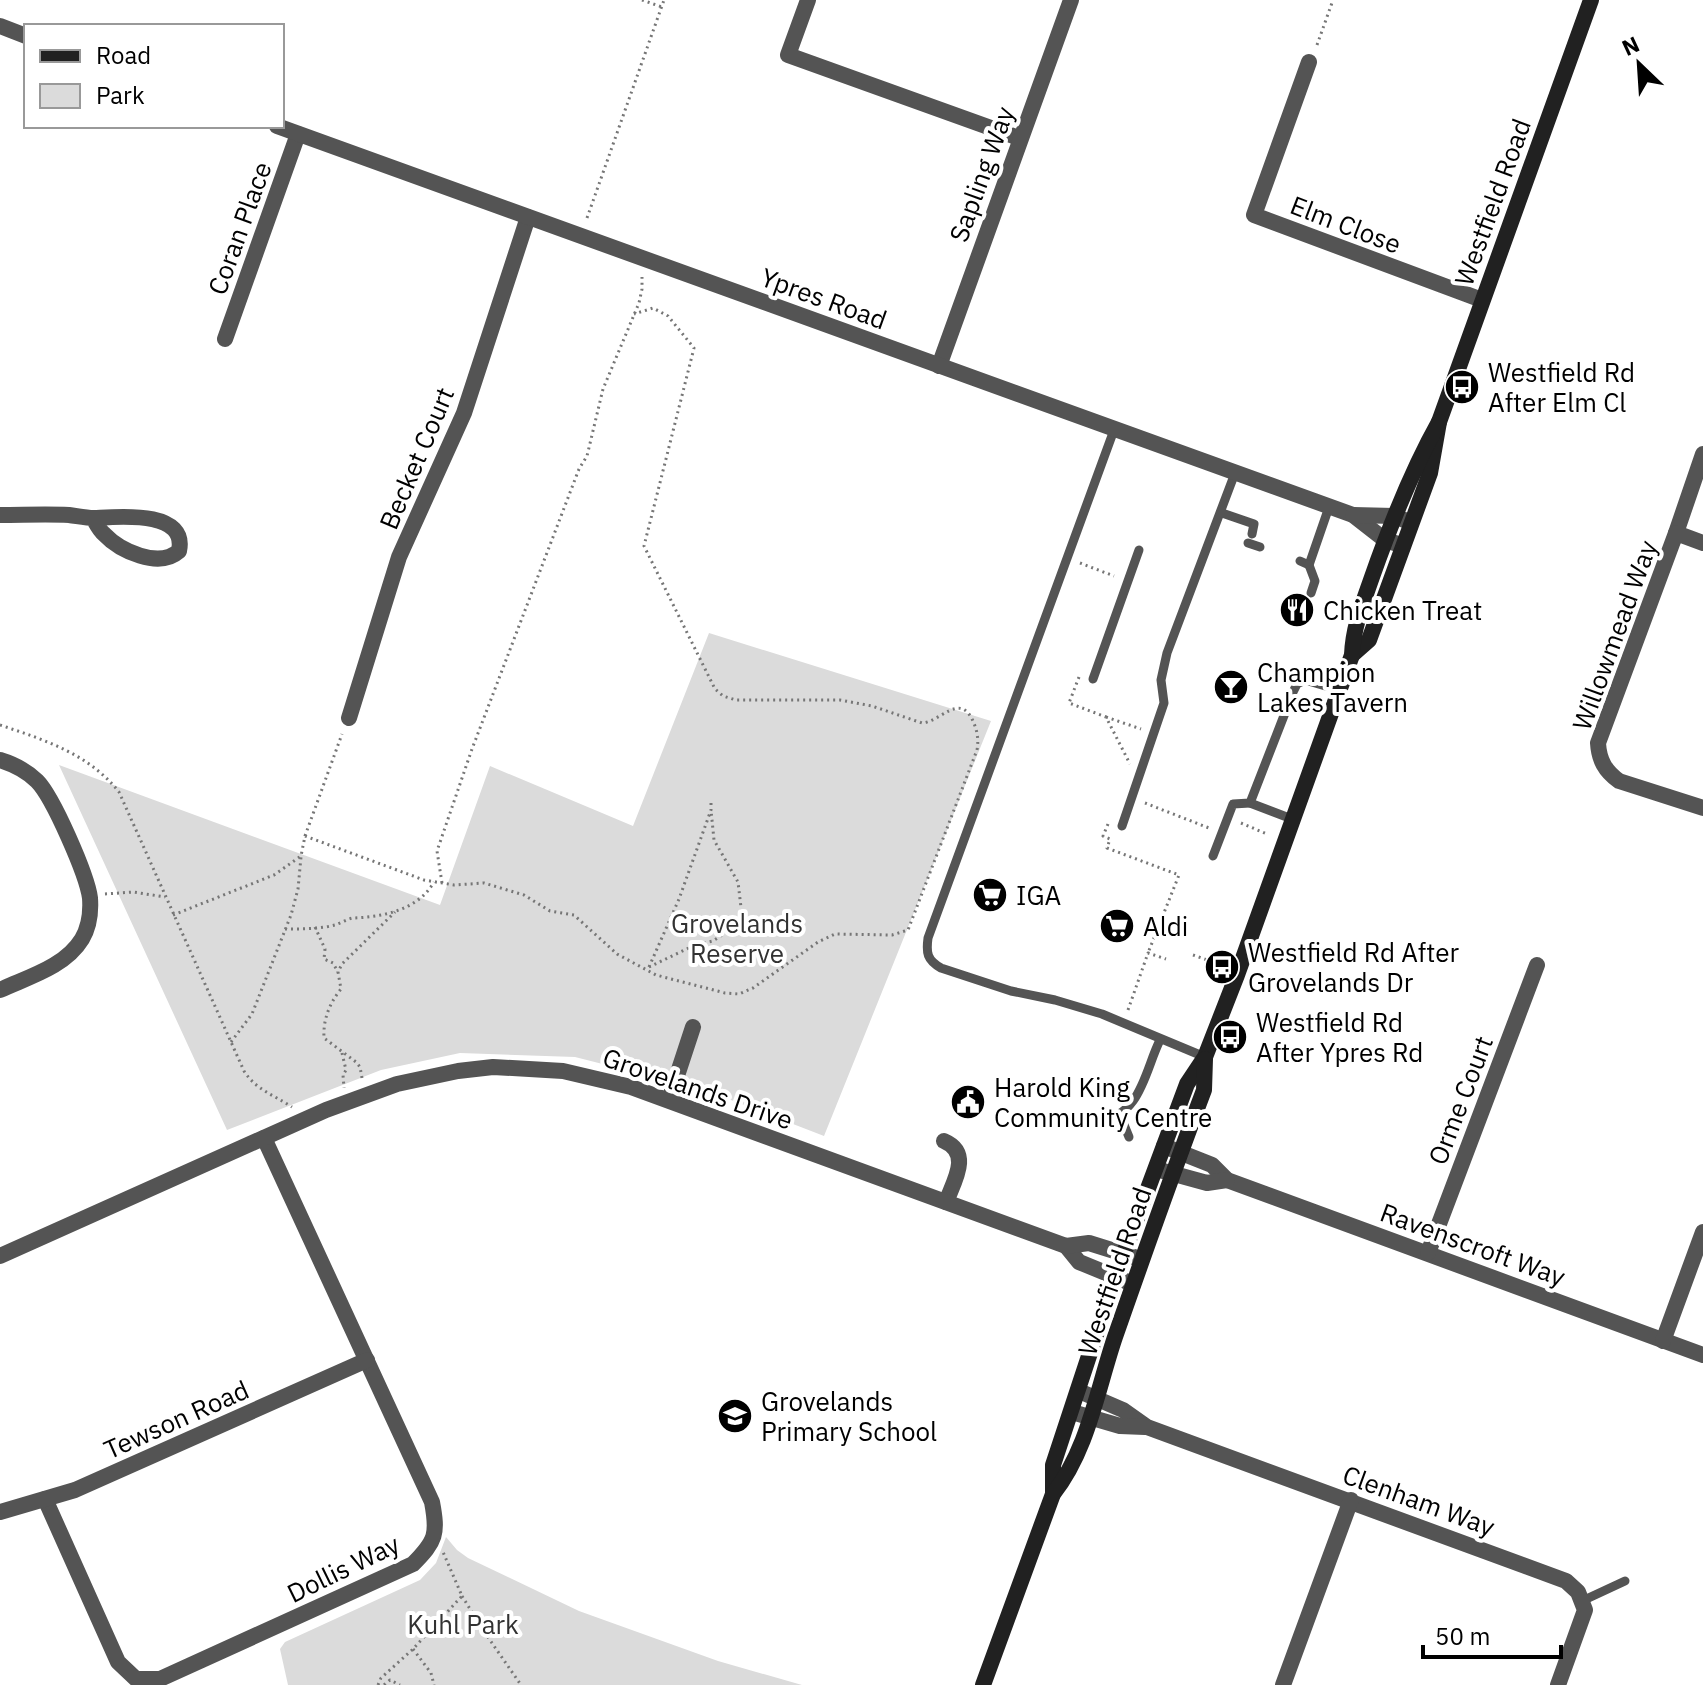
<svg xmlns="http://www.w3.org/2000/svg" width="1703" height="1685" font-family="'IBM Plex Sans',sans-serif">
  <rect width="100%" height="100%" fill="#fff"/>
  <!-- green -->
  <g fill="#dbdbdb">
    <path d="M709 633 991 721 824 1136 705 1090 575 1057 460 1053 381 1070 227 1130 59 765 440 905 490 766 633 826Z"/>
    <path d="M446 1537 457 1550 468 1558 579 1611 718 1661 802 1685H288L280 1649 285 1642 420 1580 436 1563Z"/>
  </g>
  <g fill="none" stroke-linecap="round" stroke-linejoin="round">
    <!-- path -->
    <g stroke="#767676" stroke-width="3" stroke-dasharray="2 4" stroke-linecap="butt">
      <path d="M642 0 662 7"/>
      <path d="M1317 45 1333 0"/>
      <path d="M587 218 664 0"/>
      <path d="M1080 563 1114 576"/>
      <path d="M1079 677 1069 703 1106 717 1130 764"/>
      <path d="M1106 717 1141 729"/>
      <path d="M0 725C45 740 89 754 119 792L244 1071C256 1090 274 1095 292 1107"/>
      <path d="M1145 803 1209 828"/>
      <path d="M1241 823 1267 834"/>
      <path d="M1108 824 1103 836 1110 839 1107 848 1179 875 1148 953"/>
      <path d="M305 836 342 734"/>
      <path d="M442 883 437 851 472 749 579 469 587 456 603 389 639 303 642 289V277"/>
      <path d="M105 894 133 892 165 897"/>
      <path d="M173 915 274 875 301 856 305 836 424 880 454 885 484 883 524 895 550 911 574 915 617 954 656 975 725 993 739 994 753 988 818 942 835 934 892 935 908 930 977 750C979 739 977 729 972 719 959 693 940 722 922 723L872 706 840 700H736L723 696 715 689 644 546 694 348 668 316 653 308 634 314"/>
      <path d="M315 927 325 949 324 959 333 963 338 972"/>
      <path d="M285 929C302 929 320 929 335 925 341 923 347 919 353 918 383 917 418 910 434 882"/>
      <path d="M1193 955 1213 962"/>
      <path d="M649 967 695 945 713 941 739 924 742 916 738 882 714 840 711 810"/>
      <path d="M649 967 679 899 711 810V801"/>
      <path d="M1128 1010 1148 953 1166 959"/>
      <path d="M231 1042 252 1014 291 915 298 889 301 857"/>
      <path d="M342 1053 346 1070 343 1075 344 1088"/>
      <path d="M362 1078 360 1067 356 1062 324 1038C323 1020 329 1004 341 989L338 972 342 964 395 912"/>
      <path d="M462 1596 483 1630 521 1685"/>
      <path d="M413 1649 431 1673 434 1685"/>
      <path d="M378 1685 381 1678 412 1650 462 1596 443 1552"/>
      <path d="M384 1685 390 1680 400 1685"/>
    </g>
    <!-- service -->
    <g stroke="#545454" stroke-width="9">
      <path d="M1114 430 928 938C926 953 927 960 941 968L1011 991 1055 1000 1102 1014 1205 1057"/>
      <path d="M1222 513 1254 524 1252 534"/>
      <path d="M1248 543 1260 547"/>
      <path d="M1300 561 1309 565 1329 507"/>
      <path d="M1309 565 1315 581 1311 593"/>
      <path d="M1093 679 1139 550"/>
      <path d="M1292 694 1297 684 1305 680 1339 690"/>
      <path d="M1250 803 1292 819"/>
      <path d="M1122 826 1164 703 1161 680 1167 653 1235 473"/>
      <path d="M1213 856 1233 804 1250 803 1285 713"/>
      <path d="M1120 1115 1129 1137"/>
      <path d="M1100 1120C1141 1116 1145 1070 1160 1040"/>
      <path d="M1582 1601 1625 1581"/>
    </g>
    <!-- minor -->
    <g stroke="#545454" stroke-width="16">
      <path d="M808 0 788 55 1019 138"/>
      <path d="M1309 62 1254 215 1482 300"/>
      <path d="M225 339 298 134"/>
      <path d="M939 366 1071 0"/>
      <path d="M0 515C23 515 46 514 69 515 77 516 86 518 94 518 116 517 188 509 179 551 159 569 120 551 104 534 99 530 96 523 93 518"/>
      <path d="M1676 533 1703 454"/>
      <path d="M1703 543 1676 533 1598 743C1599 760 1605 771 1619 781L1703 808"/>
      <path d="M349 718 399 557 464 413 528 217"/>
      <path d="M0 760C13 764 27 771 37 781 53 797 87 875 90 898 91 912 89 927 82 939 65 967 28 977 0 990"/>
      <path d="M669 1100 693 1027"/>
      <path d="M944 1141C972 1153 954 1181 946 1202"/>
      <path d="M1164 1146 1212 1165 1227 1180 1703 1355"/>
      <path d="M1156 1169 1207 1183 1227 1180"/>
      <path d="M1428 1253 1537 965"/>
      <path d="M1663 1341 1703 1232"/>
      <path d="M1079 1391 1123 1410 1147 1427 1566 1581 1578 1592 1585 1610 1558 1685"/>
      <path d="M1072 1412 1120 1426 1145 1427"/>
      <path d="M45 1499 118 1662 136 1679H160L413 1564C436 1541 438 1534 432 1502L264 1138"/>
      <path d="M0 1512 75 1490 367 1360"/>
      <path d="M1283 1685 1351 1500"/>
    </g>
    <!-- tertiary -->
    <g stroke="#545454" stroke-width="16">
      <path d="M0 26 26 36"/>
      <path d="M277 126 1353 515 1385 540 1398 544"/>
      <path d="M1353 515 1394 516 1407 521"/>
      <path d="M1066 1246 1079 1262 1128 1282"/>
      <path d="M0 1256 326 1110 397 1084 458 1071 493 1067 563 1071 631 1087 1066 1246 1089 1243 1137 1258"/>
    </g>
    <!-- secondary -->
    <g stroke="#212121" stroke-width="16">
      <path d="M1352 655 1369 640 1430 473 1439 422 1591 0"/>
      <path d="M1053 1494V1465L1115 1277 1187 1084 1205 1057 1237 975 1352 655C1353 627 1363 603 1372 577 1391 523 1411 472 1439 422"/>
      <path d="M983 1685 1053 1494C1088 1450 1097 1390 1115 1337 1144 1254 1173 1172 1204 1090L1205 1059"/>
    </g>
  </g>
  <!-- icons -->
  <defs>
    <g id="bus-disc" transform="scale(1.8)"><circle r="9.5" fill="#000" stroke="#fff"/><path d="M-5-6H5V4H4V6H2V4H-2V6H-4V4H-5ZM-3.5-4V0h7V-4ZM-3.5 1.2v1.5H-2V1.2ZM2 1.2v1.5H3.5V1.2Z" fill="#fff"/></g>
    <g id="restaurant-disc" transform="scale(1.8)"><circle r="9.5" fill="#000" stroke="#fff"/><path d="M-5-6h1v4h1v-4h1v4h1v-4h1v5L-1.5 .5V6h-2V.5L-5-1ZM5-6V6H3V1.5H1.5Q1.5-4 5-6Z" fill="#fff"/></g>
    <g id="bar-disc" transform="scale(1.8)"><circle r="9.5" fill="#000" stroke="#fff"/><path d="M-6-5H6L.8 .8V4.5H3.5V6h-7V4.5H-.8V.8Z" fill="#fff"/></g>
    <g id="supermarket-disc" transform="scale(1.8)"><circle r="9.5" fill="#000" stroke="#fff"/><path d="M-6-5.5h2.5l.6 2H6L4.5 2H-2.5L-4.4-4H-6ZM-1.5 3.2a1.3 1.3 0 1 0 .1 0ZM3 3.2a1.3 1.3 0 1 0 .1 0Z" fill="#fff"/></g>
    <g id="civic-disc" transform="scale(1.8)"><circle r="9.5" fill="#000" stroke="#fff"/><path d="M-.6-6.5H3V-4.5H.6V-3L4-1V1h2V6H-6V1h2V-1L-.6-3ZM-1.2 2.5V6h2.4V2.5Z" fill="#fff"/></g>
    <g id="school-disc" transform="scale(1.8)"><circle r="9.5" fill="#000" stroke="#fff"/><path d="M0-5L7-2L0 1L-7-2ZM-4 1L0 2.5L4 1V4Q0 6-4 4Z" fill="#fff"/></g>
  </defs>
  <g fill-rule="evenodd">
    <use href="#bus-disc" x="1462" y="387"/>
    <use href="#restaurant-disc" x="1297" y="610"/>
    <use href="#bar-disc" x="1231" y="687"/>
    <use href="#supermarket-disc" x="990" y="895"/>
    <use href="#supermarket-disc" x="1117" y="926"/>
    <use href="#bus-disc" x="1222" y="967"/>
    <use href="#bus-disc" x="1230" y="1037"/>
    <use href="#civic-disc" x="968" y="1102"/>
    <use href="#school-disc" x="735" y="1416"/>
  </g>
  <g text-anchor="middle" dominant-baseline="central" stroke-width="8" stroke-linejoin="round" paint-order="stroke">
    <!-- street labels -->
    <g font-size="26" fill="#000" stroke="#fff">
      <text transform="translate(981 174) rotate(-70)">Sapling Way</text>
      <text transform="translate(1492 202) rotate(-70)">Westfield Road</text>
      <text transform="translate(1346 224) rotate(21)">Elm Close</text>
      <text transform="translate(239 228) rotate(-70)">Coran Place</text>
      <text transform="translate(824 298) rotate(20)">Ypres Road</text>
      <text transform="translate(416 458) rotate(-67)">Becket Court</text>
      <text transform="translate(1614 635) rotate(-70)">Willowmead Way</text>
      <text transform="translate(698 1088) rotate(19)">Grovelands Drive</text>
      <text transform="translate(1460 1100) rotate(-69)">Orme Court</text>
      <text transform="translate(1473 1244) rotate(20)">Ravenscroft Way</text>
      <text transform="translate(1114 1271) rotate(-71)">Westfield Road</text>
      <text transform="translate(176 1419) rotate(-24)">Tewson Road</text>
      <text transform="translate(1419 1500) rotate(20)">Clenham Way</text>
      <text transform="translate(343 1568) rotate(-26)">Dollis Way</text>
    </g>
    <!-- poi labels -->
    <g font-size="26" fill="#000" stroke="#fff" text-anchor="start">
      <text x="1488" y="372">Westfield Rd<tspan x="1488" dy="30">After Elm Cl</tspan></text>
      <text x="1323" y="610">Chicken Treat</text>
      <text x="1257" y="672">Champion<tspan x="1257" dy="30">Lakes Tavern</tspan></text>
      <text x="1016" y="895">IGA</text>
      <text x="1143" y="926">Aldi</text>
      <text x="1248" y="952">Westfield Rd After<tspan x="1248" dy="30">Grovelands Dr</tspan></text>
      <text x="1256" y="1022">Westfield Rd<tspan x="1256" dy="30">After Ypres Rd</tspan></text>
      <text x="994" y="1087">Harold King<tspan x="994" dy="30">Community Centre</tspan></text>
      <text x="761" y="1401">Grovelands<tspan x="761" dy="30">Primary School</tspan></text>
    </g>
    <!-- park labels -->
    <g font-size="26" fill="#323232" stroke="#fff">
      <text x="737" y="923">Grovelands<tspan x="737" dy="30">Reserve</tspan></text>
      <text x="463" y="1624">Kuhl Park</text>
    </g>
  </g>
  <!-- legend -->
  <rect x="24" y="24" width="260" height="104" fill="#ffffff" stroke="#999999" stroke-width="2"/>
  <rect x="40" y="50" width="40" height="12" fill="#212121" stroke="#999999" stroke-width="2"/>
  <text x="96" y="64" font-size="24" fill="#000000">Road</text>
  <rect x="40" y="84" width="40" height="24" fill="#dbdbdb" stroke="#999999" stroke-width="2"/>
  <text x="96" y="104" font-size="24" fill="#000000">Park</text>
  <!-- north arrow -->
  <g transform="translate(1639 64) rotate(335)" stroke="#ffffff" stroke-width="6" paint-order="stroke">
  <path d="M0-6L14 30L0 20L-14 30Z" fill="#000000"/>
  <text y="-12" font-size="22" font-weight="bold" text-anchor="middle" fill="#000000">N</text>
  </g>
  <!-- scale -->
  <path d="M1423 1645v12h138v-12" fill="none" stroke="#000000" stroke-width="4"/>
  <text x="1435" y="1645" font-size="24" fill="#000000" stroke="#ffffff" stroke-width="6" paint-order="stroke">50 m</text>
</svg>
